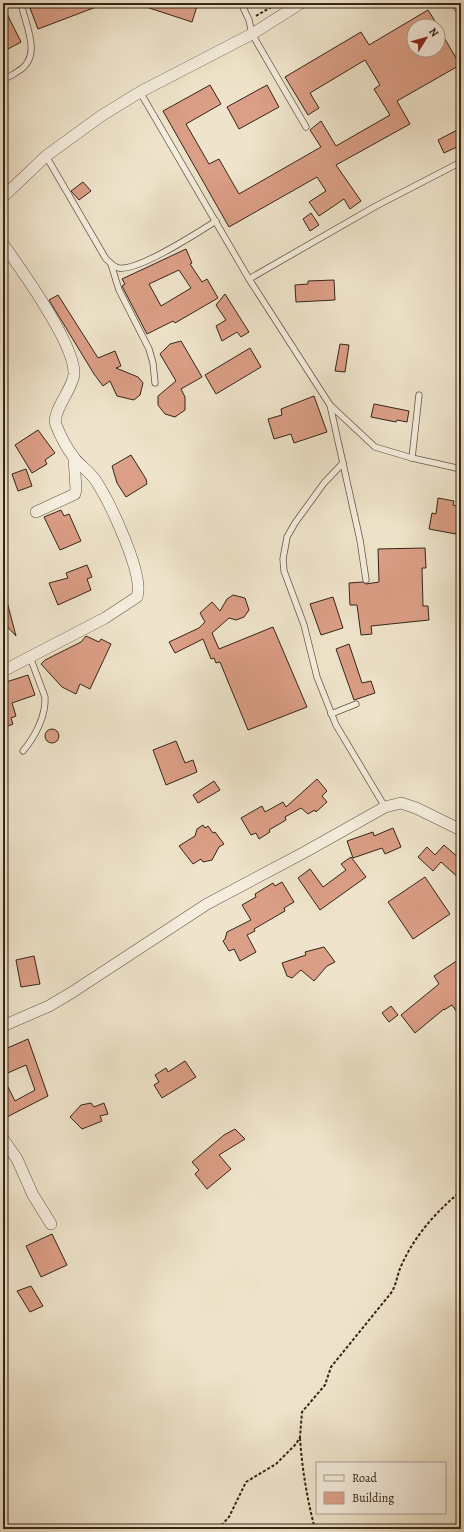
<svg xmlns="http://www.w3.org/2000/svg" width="464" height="1532" font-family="Alegreya,serif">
  <rect width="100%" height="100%" fill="#efe4cb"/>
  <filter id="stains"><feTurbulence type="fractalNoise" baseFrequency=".005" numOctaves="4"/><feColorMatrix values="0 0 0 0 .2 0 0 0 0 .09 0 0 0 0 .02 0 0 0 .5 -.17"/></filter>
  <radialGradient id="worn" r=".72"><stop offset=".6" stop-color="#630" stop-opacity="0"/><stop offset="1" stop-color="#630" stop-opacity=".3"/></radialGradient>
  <!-- building -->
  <g fill="#db9e86" stroke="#342517" fill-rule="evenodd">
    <path d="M28 3H104V4L38 29Z"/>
    <path d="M140 3H198L192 22 140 5Z"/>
    <path d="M3 6 21 42 8 49 3 40Z"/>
    <path d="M428 10 438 26H414V50H438V27L460 65 397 101 410 124 336 165 361 201 350 209 344 199 319 216 309 202 326 191 317 177 229 227 163 111 210 85 221 104 186 124 209 164 219 159 239 194 321 147 310 130 321 121 336 146 390 115 374 89 380 85 365 60 310 93 319 108 308 115 285 77 361 32 369 45Z"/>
    <path d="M267 85 279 107 239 129 227 107Z"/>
    <path d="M461 128V145L444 153 438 140Z"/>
    <path d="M83 182 91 191 79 200 71 191Z"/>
    <path d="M311 213 319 225 310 231 303 219Z"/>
    <path d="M186 249 192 263 190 264 202 282 207 279 218 298 175 323 173 321 147 334 123 288 122 286 125 284 122 279ZM179 270 191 288 161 306 149 284Z"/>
    <path d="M334 280 335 300 296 302 295 285 308 284V281Z"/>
    <path d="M225 294 249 332 241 337 237 332 222 341 216 326 226 320 216 305Z"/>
    <path d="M58 295 98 358 115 351 121 366 116 368 138 377 143 383 140 395 134 400 117 396 110 381 103 386 94 374 49 300Z"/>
    <path d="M181 341 202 377 181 389 185 397V410L175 417 165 414 158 405V396L176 381 160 354 170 344Z"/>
    <path d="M340 344 349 345 345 372 335 371Z"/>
    <path d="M250 348 261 367 216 394 205 375Z"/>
    <path d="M314 396 327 432 294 443 291 434 274 439 268 419 282 415 281 409Z"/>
    <path d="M374 404 409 411 407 422 397 420 396 422 371 417Z"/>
    <path d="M38 430 55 453 45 460 47 464 32 473 15 445Z"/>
    <path d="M131 455 146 479 147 484 126 497 117 483 112 466Z"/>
    <path d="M26 469 32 486 18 491 12 474Z"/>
    <path d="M438 498 454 501 453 505 461 507 456 534 429 529 432 513 436 514Z"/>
    <path d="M61 510 64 516 69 514 81 541 60 550 44 517Z"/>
    <path d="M425 548 426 568H422L423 606H428L429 620 371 626 372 634 361 635 357 605H350L349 583 363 582 366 584 379 582 378 549Z"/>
    <path d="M87 565 92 577 87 579 91 590 58 605 49 583 68 578 66 573Z"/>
    <path d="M233 595 245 598 249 610 244 617 236 620 229 618 212 633 219 649 273 627 307 707 248 730 220 662 216 663 214 658 211 659 203 639 175 653 169 642 199 628 205 622 200 613 212 602 220 611 227 599Z"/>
    <path d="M333 597 343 628 321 635 310 604Z"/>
    <path d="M3 598H6L16 636 3 622Z"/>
    <path d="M86 636 99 642 101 639 111 644 90 689 80 684 76 694 62 687 41 664 45 660 81 642Z"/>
    <path d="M349 644 362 683 371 681 375 693 354 700 336 649Z"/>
    <path d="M28 675 35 695 12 703 16 716 11 718 13 724 3 728V683Z"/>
    <circle cx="52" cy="736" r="7"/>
    <path d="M176 741 185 763 193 760 197 772 166 785 153 750Z"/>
    <path d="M317 779 327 791 322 796 327 802 316 812 315 810 308 814 301 808 285 817 286 820 269 830 270 832 259 839 256 833 251 835 241 818 262 806 265 812 283 802 286 807Z"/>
    <path d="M214 781 220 790 198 803 193 795Z"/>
    <path d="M203 825 205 828 208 826 213 833 215 832 224 844 219 847 212 860 203 862 201 859 193 864 179 846 195 836 197 829Z"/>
    <path d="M393 828 401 847 385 854 382 848 353 858 347 841 373 832 374 836Z"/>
    <path d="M444 845 461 860V880L441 862 433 871 418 857 427 847 435 855Z"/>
    <path d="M351 857 366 877 320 910 298 878 310 869 323 887 346 870 341 864Z"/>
    <path d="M425 877 450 914 413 939 388 902Z"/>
    <path d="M282 882 294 902 284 908 285 911 254 929 255 931 247 935 256 952 240 961 234 949 229 951 223 941 225 939 227 932 251 920 242 905 256 897 255 894 273 883 275 886Z"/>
    <path d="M324 947 335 962 327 966 314 981 301 970 292 978 287 976 282 963 306 955 305 952Z"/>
    <path d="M34 956 40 984 21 987 16 960Z"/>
    <path d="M461 958V1018L452 1005 444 1010V1009L415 1033 401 1015 439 984 434 976Z"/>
    <path d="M391 1006 398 1015 389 1022 382 1013Z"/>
    <path d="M28 1039 48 1096 5 1118 3 1113V1077L15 1101 35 1090 26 1065 3 1075V1050Z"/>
    <path d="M185 1061 196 1077 162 1098 154 1085 159 1082 155 1075 166 1068 168 1072Z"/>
    <path d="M91 1103 94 1107 104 1103 108 1114 100 1116 102 1121 82 1129 70 1117 81 1105Z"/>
    <path d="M235 1129 245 1139 219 1155 231 1169 207 1189 195 1174 199 1170 192 1162 224 1135Z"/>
    <path d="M52 1234 67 1265 41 1277 26 1246Z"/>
    <path d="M31 1286 43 1306 30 1312 17 1291Z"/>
  </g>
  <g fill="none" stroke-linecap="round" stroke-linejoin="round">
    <!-- lane casing -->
    <g stroke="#635544" stroke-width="7">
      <g id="lane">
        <path d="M241 3 249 20 252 34 306 127"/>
        <path d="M454 3 461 14"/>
        <path d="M3 78C9 78 12 75 17 72 44 57 25 25 21 3"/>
        <path d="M140 92 249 279 330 405 360 540 366 580"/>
        <path d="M46 156 106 259C110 262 113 267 119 268 139 271 197 233 216 221"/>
        <path d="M111 264 119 290 149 349 153 363 155 383"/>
        <path d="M249 279 376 206 461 162"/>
        <path d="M330 405 375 447 412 458 461 469"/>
        <path d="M412 458 419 395"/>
        <path d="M343 463 324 483 295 523 287 537 283 559 284 571 304 625 317 677 336 725 385 807"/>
        <path d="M331 714 356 704"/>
        <path d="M23 751C35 737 46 716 45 697L30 657"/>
      </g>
    </g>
    <!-- street casing -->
    <g stroke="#635544" stroke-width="12">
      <g id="street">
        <path d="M3 197 46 156 101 116 140 92 252 34 301 3"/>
        <path d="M3 244C21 269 75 344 74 374 73 389 51 412 56 425 60 435 68 450 75 459 82 467 90 472 96 481 109 501 145 575 137 597L105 618 3 671"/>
        <path d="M36 512 75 494 76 489 74 458"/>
        <path d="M3 1026 49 1006 71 993 207 904 305 852 385 807 401 803 416 808 461 830"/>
        <path d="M3 1139 17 1159 33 1195 51 1224"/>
      </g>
    </g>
    <!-- path -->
    <g stroke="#342517" stroke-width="2" stroke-dasharray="3 2" stroke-linecap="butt">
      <path d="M256 16 278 3"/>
      <path d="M300 1438C302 1468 307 1499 315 1529"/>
      <path d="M218 1529 229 1517 246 1482 276 1464 296 1444 300 1437 302 1412 325 1385 331 1367 391 1293C397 1284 397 1274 402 1264 416 1234 436 1212 461 1191"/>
    </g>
    <!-- lane -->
    <use href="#lane" stroke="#f5eddd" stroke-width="5.5"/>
    <!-- street -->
    <use href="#street" stroke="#f5eddd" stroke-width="11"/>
  </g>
  <!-- margin -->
  <rect width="464" height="1532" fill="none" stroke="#efe4cb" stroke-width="16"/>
  <rect x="4" y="4" width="456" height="1524" fill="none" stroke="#342517" stroke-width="2"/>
  <rect x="8" y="8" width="448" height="1516" fill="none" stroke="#342517"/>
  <!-- legend -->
  <rect x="316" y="1462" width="130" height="52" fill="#f5eddd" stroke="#a89d8e"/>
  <rect x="324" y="1475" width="20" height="6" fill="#f5eddd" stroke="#a89d8e"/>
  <text x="352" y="1482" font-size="12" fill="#342517">Road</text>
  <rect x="324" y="1492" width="20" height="12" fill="#db9e86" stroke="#a89d8e"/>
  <text x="352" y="1502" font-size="12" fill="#342517">Building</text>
  <!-- north arrow -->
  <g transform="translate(426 38) rotate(53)"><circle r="19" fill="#f5eddd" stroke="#a89d8e"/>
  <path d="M0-3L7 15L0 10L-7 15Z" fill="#8f2418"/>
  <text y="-6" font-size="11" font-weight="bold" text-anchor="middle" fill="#342517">N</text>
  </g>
  <rect width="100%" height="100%" filter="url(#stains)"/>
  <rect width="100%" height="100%" fill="url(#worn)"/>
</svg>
